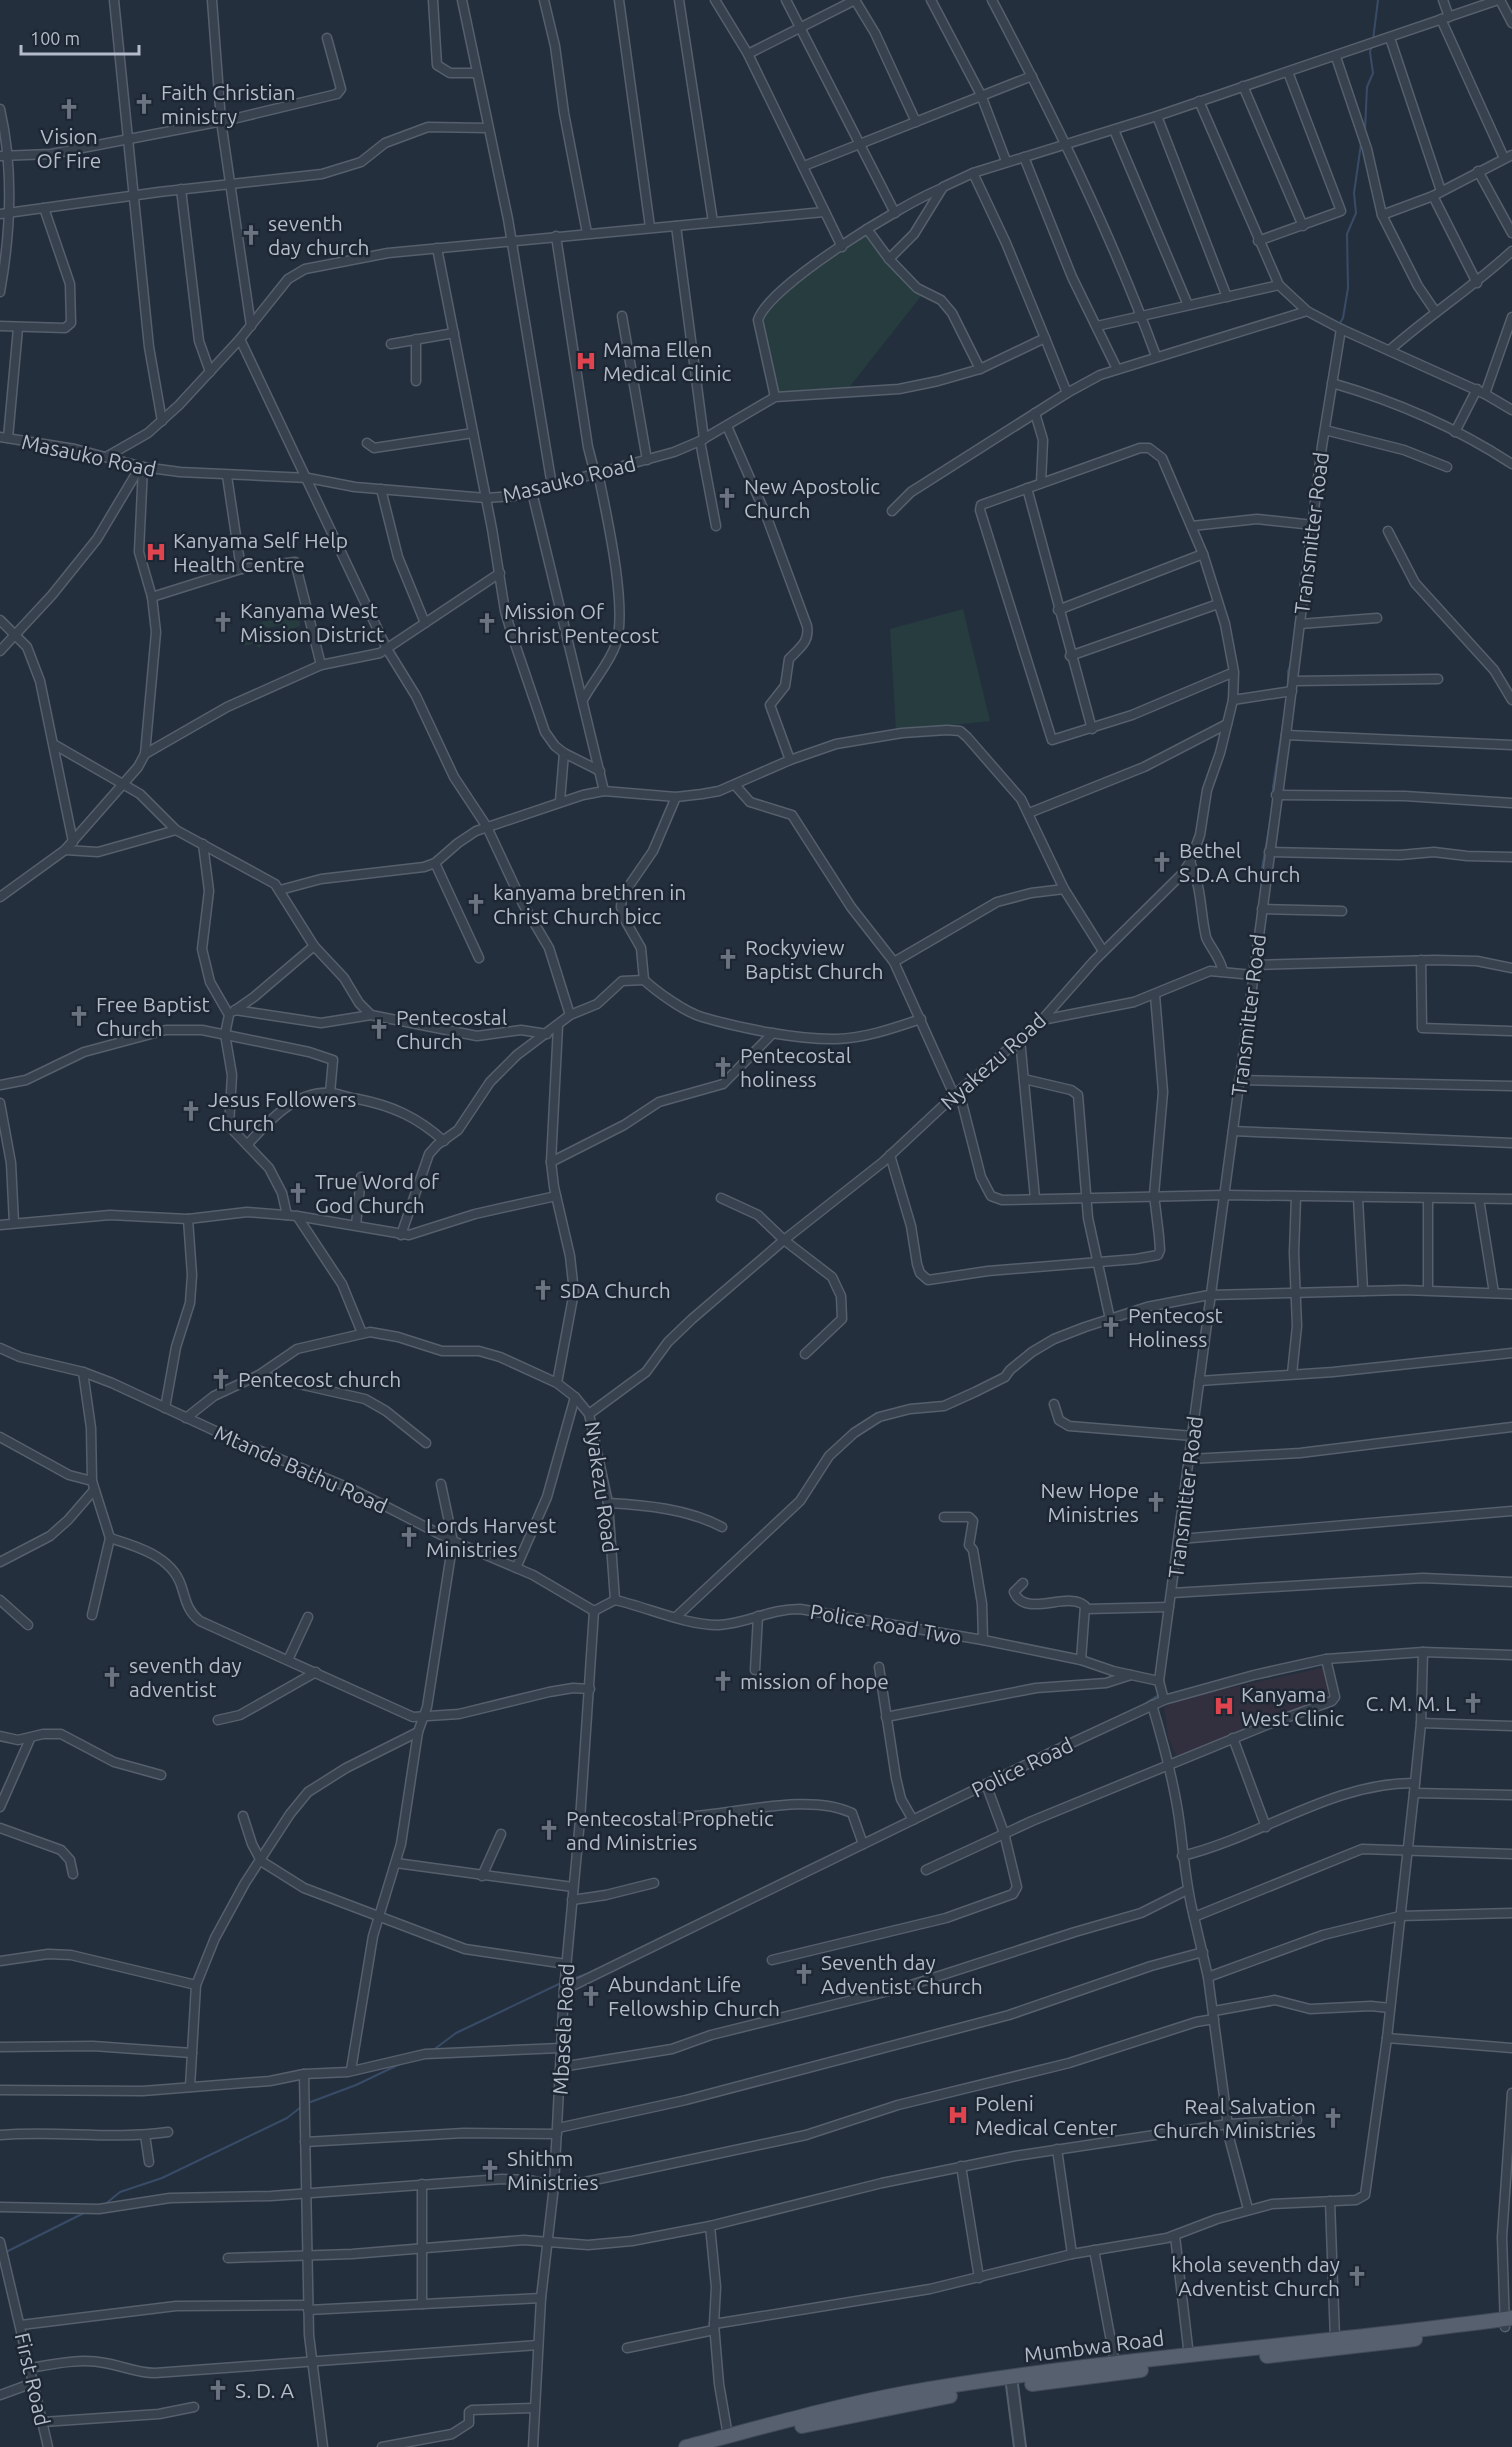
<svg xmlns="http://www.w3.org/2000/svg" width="1512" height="2447" font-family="Ubuntu,sans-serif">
  <rect width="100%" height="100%" fill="#242f3e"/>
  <!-- medical -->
  <path fill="#32303f" d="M1326 1667 1333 1696 1177 1757 1168 1738 1164 1707 1188 1697Z"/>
  <!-- green -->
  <g fill="#263c3f">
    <path d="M866 234 922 295 847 390 777 394 761 322 775 300Z"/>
    <path d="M963 609 990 721 896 731 890 629Z"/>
    <path d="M300 616V626L289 630 284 639 279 635 282 625 267 628 265 626 259 628 257 624C271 618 285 620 300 616Z"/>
    <path d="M248 635 252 639 254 636 261 637 267 641 259 648 254 643 245 646 242 636Z"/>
  </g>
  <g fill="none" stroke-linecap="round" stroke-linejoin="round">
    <!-- stream -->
    <g stroke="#394c67" stroke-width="2">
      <path d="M1373 40 1378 0"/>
      <path d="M1365 130 1367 87 1373 73 1370 52 1372 45"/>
      <path d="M1338 326 1343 318 1348 288 1347 234 1356 213 1354 193 1361 144"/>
      <path d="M1326 397 1336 334"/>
      <path d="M1288 687V672L1292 658"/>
      <path d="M1273 803V787L1286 705"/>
      <path d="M1262 889V868L1270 823"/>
      <path d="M1201 1334 1206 1298"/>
      <path d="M1140 1707 1160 1694"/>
      <path d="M967 1789 1023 1761"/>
      <path d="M569 1980 587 1974"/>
      <path d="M432 2051 456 2033 561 1983"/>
      <path d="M308 2103 356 2085 402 2063"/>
      <path d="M103 2206 120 2192 162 2178 287 2118 301 2107"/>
      <path d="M6 2252 86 2212"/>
    </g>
    <!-- minor casing -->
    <g stroke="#565f6c" stroke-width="11">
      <g id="minor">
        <path d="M114 0 149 347 162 421"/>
        <path d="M212 0 221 121 251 326"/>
        <path d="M433 0 437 65 450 73H476"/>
        <path d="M462 0 508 219 552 486"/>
        <path d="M544 0 555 46 564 113 587 233"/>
        <path d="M619 0 650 227"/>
        <path d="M679 0 713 222"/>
        <path d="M715 0 748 54 842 247"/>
        <path d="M786 0 895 213"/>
        <path d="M855 0 875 33 916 122"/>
        <path d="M931 0 981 95 1006 161"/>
        <path d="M992 0C1053 116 1111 233 1156 356"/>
        <path d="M1443 0 1449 17"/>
        <path d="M1500 0 1512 23"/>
        <path d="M1441 19 1504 158"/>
        <path d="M1390 38 1441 191"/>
        <path d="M748 54 855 0"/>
        <path d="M1336 57 1367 149 1382 215 1433 196 1512 155"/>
        <path d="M1243 86 1303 226"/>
        <path d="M1199 101 1279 285 1307 311 1341 329 1485 394 1512 410"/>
        <path d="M0 109C14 170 11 231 0 292"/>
        <path d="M1157 116 1227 297"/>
        <path d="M1114 130 1188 305"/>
        <path d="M0 156 51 154 233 119 337 94 341 89 327 38"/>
        <path d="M1024 157 1072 277 1117 369"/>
        <path d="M804 166 1032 76"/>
        <path d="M1478 171 1512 233"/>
        <path d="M973 173 1006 243 1045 338"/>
        <path d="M181 189 199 341 210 372"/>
        <path d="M1433 196 1477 283"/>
        <path d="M0 214 159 192 322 174 361 162 385 143 428 127 487 128"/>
        <path d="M1382 215 1418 286 1435 311"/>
        <path d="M676 226 704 439"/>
        <path d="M867 229 889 259 914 234 943 187 973 173 1157 116 1498 0"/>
        <path d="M556 236 588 447 595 474"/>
        <path d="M1258 241 1341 211 1288 72"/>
        <path d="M437 248 492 529 505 611 512 635 545 732 555 746 564 753 600 771"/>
        <path d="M889 259 917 288 941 300 952 313 980 369"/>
        <path d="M622 316 647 460"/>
        <path d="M0 326 65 328 71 323 70 284 44 208"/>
        <path d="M1097 326 1279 285"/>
        <path d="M240 339 387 649 416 696 454 777 487 827 523 904 549 948 570 1015"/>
        <path d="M391 344 454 333"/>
        <path d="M1391 349C1430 315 1474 286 1512 251"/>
        <path d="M416 381V339"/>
        <path d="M1332 383C1395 401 1457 428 1512 464"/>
        <path d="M1485 394 1512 317"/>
        <path d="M775 397 758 320C769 285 903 204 940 189"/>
        <path d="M1035 413 1043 440 1041 483"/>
        <path d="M727 426 766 515 807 626C810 642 799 648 789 659L785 686 770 705 790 760"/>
        <path d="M1325 430 1404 450 1447 467"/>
        <path d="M1455 432 1477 389"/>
        <path d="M0 437 75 449 143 467 180 472 308 478 355 487 486 498 514 496 674 452 700 441 775 397 899 389 938 381 980 369 1045 338 1067 393"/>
        <path d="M8 438 18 328"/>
        <path d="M700 441 716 526"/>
        <path d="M367 443 374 448 473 433"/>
        <path d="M106 457 148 433 179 405 240 339 288 279 305 269 388 253 824 212"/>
        <path d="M1027 488 1092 729"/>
        <path d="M381 489 398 557 425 623"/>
        <path d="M532 492 604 791"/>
        <path d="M892 511 911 492 1067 393 1100 375 1307 311"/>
        <path d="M1192 526 1257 519 1313 525"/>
        <path d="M1388 531 1415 583 1494 670 1512 700"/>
        <path d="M241 569 295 562 321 665"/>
        <path d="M152 597 241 569 227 476"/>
        <path d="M1058 610 1203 554"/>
        <path d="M0 620 27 647 40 681 73 842"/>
        <path d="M1300 624 1377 618"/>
        <path d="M0 651 52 595 97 539 140 467"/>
        <path d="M1070 656 1218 604"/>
        <path d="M1293 681 1438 679"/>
        <path d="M583 700C593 681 609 664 616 644 628 608 606 512 598 473"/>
        <path d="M1233 700 1292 691"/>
        <path d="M1286 735 1512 745"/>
        <path d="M55 745 140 794 176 830 275 884 314 946 344 978 359 1003 371 1015"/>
        <path d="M145 754 227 707 321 665 380 653 500 573"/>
        <path d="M735 785 750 802 792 815 851 907 894 962 954 1095"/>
        <path d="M1276 795 1405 796 1512 803"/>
        <path d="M560 801 564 753"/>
        <path d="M1029 813 1144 767 1227 724"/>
        <path d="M203 844 209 891 202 949 210 982 229 1015 225 1034 232 1075 229 1126 269 1168 282 1193 287 1215"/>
        <path d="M65 850 98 852 176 830"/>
        <path d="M1269 852 1400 855 1434 852 1467 856 1512 857"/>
        <path d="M1190 862C1202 887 1200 911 1206 937 1209 946 1219 955 1223 971"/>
        <path d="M435 863 479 958"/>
        <path d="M280 890 321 879 424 867 435 863 458 843 476 831 583 795 604 791 676 797 702 794 719 791 790 760 836 744 902 733 947 730 960 731 967 737 1021 799 1064 889 1103 951"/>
        <path d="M0 897 65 850 138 767 145 754 156 632 152 597 139 552 143 467"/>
        <path d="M1262 909 1342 911"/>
        <path d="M1421 960 1422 1028 1510 1031"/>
        <path d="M894 962 997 902 1031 893 1064 889"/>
        <path d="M1254 965 1435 960 1477 961 1512 968"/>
        <path d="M644 980 641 948 625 920 621 907 622 896 653 851 676 797"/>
        <path d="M235 1010 321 1023 371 1015 477 1036 521 1030 547 1034"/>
        <path d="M234 1011 254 997 314 946"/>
        <path d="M1042 1020 1134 1002 1210 971 1253 975"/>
        <path d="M1020 1039 1035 1198"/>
        <path d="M1024 1079 1071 1090 1078 1095 1088 1218 1110 1319"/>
        <path d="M1239 1080 1512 1086"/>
        <path d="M0 1085 26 1080 84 1052 166 1030H202L309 1052 333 1060 330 1093"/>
        <path d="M959 1091 981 1177 991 1196 1002 1200 1226 1195 1512 1199"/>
        <path d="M0 1103 11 1163 14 1223"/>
        <path d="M1233 1131 1512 1143"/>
        <path d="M247 1145C268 1122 295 1090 331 1093 340 1094 349 1098 358 1099 393 1106 417 1117 444 1141"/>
        <path d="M890 1155 911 1226 917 1264 920 1273 928 1280 988 1271 1136 1259 1158 1255 1160 1250 1159 1236 1154 1195 1163 1092 1155 995"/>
        <path d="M551 1162 624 1125 659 1102 723 1084 773 1033"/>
        <path d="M721 1198 758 1215 784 1240 832 1277 841 1296 842 1319 805 1354"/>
        <path d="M1358 1198 1363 1291"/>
        <path d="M1479 1199 1494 1293"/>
        <path d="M297 1216 342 1284 362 1333"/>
        <path d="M0 1225 110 1215 188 1219 247 1212 297 1216 409 1235 475 1214 556 1196"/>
        <path d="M356 1225 361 1177"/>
        <path d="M401 1235 429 1154 437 1145 458 1130 490 1082 517 1055 570 1015 597 1004 622 981 644 980C657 992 685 1012 702 1017 739 1028 798 1040 837 1039 866 1038 894 1028 921 1019"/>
        <path d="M1428 1290V1199"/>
        <path d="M0 1348 20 1357 83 1372 112 1383 239 1442 354 1490 453 1541 533 1575 594 1611"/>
        <path d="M83 1372 91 1428 92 1481 110 1538 92 1615"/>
        <path d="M1292 1374 1297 1326 1294 1253 1296 1197"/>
        <path d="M259 1375 365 1399 386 1411 426 1443"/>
        <path d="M1199 1381 1333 1372 1512 1353"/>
        <path d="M557 1383 574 1292 570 1256 554 1187 551 1162 558 1026"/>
        <path d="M1054 1404 1059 1420 1069 1426 1193 1436"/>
        <path d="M165 1408 176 1347 190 1303 192 1275 188 1219"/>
        <path d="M186 1418 214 1396 259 1375 297 1349 370 1332 398 1337 442 1351H479L500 1357 557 1383 575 1397 589 1414"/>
        <path d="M0 1437 69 1475 92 1481"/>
        <path d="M1190 1459 1300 1453 1512 1427"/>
        <path d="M608 1503C646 1505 688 1509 722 1527"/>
        <path d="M944 1517H969L973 1521 969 1545 973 1550 982 1604 983 1640"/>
        <path d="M110 1538C136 1546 171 1556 181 1585 186 1600 187 1611 200 1621L413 1717 459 1714 549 1692 573 1688 590 1689"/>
        <path d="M1180 1539 1512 1511"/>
        <path d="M0 1562 50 1536 68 1520 94 1490"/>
        <path d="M516 1568 547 1497 575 1397"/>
        <path d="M1023 1583 1014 1592C1025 1619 1069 1590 1085 1606L1081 1660"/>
        <path d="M1172 1593 1423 1578 1512 1582"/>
        <path d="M0 1600 28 1625"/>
        <path d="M615 1600 608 1503 589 1414 646 1372 668 1342 692 1319 784 1240 883 1162 959 1091 1042 1020 1094 961 1182 874 1190 862 1200 835 1207 790 1220 753 1233 700 1234 672 1225 624 1203 554 1162 458 1149 448H1140L981 505 980 510 1052 740 1132 715 1234 672"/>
        <path d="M615 1600C647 1607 688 1626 719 1625 750 1623 768 1609 800 1609L983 1640 1081 1660 1113 1671 1159 1681"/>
        <path d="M1086 1609 1169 1607"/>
        <path d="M594 1611 615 1600"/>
        <path d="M676 1617 800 1501 829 1456 854 1433 879 1417 910 1409 944 1406 975 1392 1005 1377 1010 1370 1032 1352 1054 1339 1085 1327 1147 1307 1209 1295 1404 1290 1512 1294"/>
        <path d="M288 1660 308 1617"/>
        <path d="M879 1667 896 1778 901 1799 913 1820"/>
        <path d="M755 1670 758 1616"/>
        <path d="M1164 1700 1159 1681 1286 735 1322 446 1341 329"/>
        <path d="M1152 1705C1164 1745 1175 1785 1180 1826 1184 1857 1186 1887 1194 1917L1362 1849 1512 1854"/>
        <path d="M886 1717 1036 1688 1106 1683 1131 1675"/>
        <path d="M218 1720 240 1715 316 1672"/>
        <path d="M1421 1723 1512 1726"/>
        <path d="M0 1736 18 1740 43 1734H61L114 1762 161 1775"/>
        <path d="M1233 1738 1266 1827"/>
        <path d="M1414 1793 1512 1795"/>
        <path d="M0 1807 30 1739"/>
        <path d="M243 1816 252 1844 261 1861 304 1888 465 1949 566 1964"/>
        <path d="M580 1820C622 1823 663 1820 705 1815 747 1811 812 1794 852 1813L863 1844"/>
        <path d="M0 1828 61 1850 70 1860 73 1874"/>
        <path d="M1182 1856C1261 1837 1333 1782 1415 1783"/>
        <path d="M396 1863 573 1887"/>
        <path d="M926 1870 1032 1821 1269 1724 1332 1701 1335 1697 1326 1659"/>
        <path d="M482 1876 501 1834"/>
        <path d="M572 1900 606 1895 654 1883"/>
        <path d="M1194 1917 1208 1977 1323 1935 1400 1916 1512 1913"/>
        <path d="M772 1960 946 1918 1013 1894 1017 1887 1004 1833 986 1784"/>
        <path d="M0 1961 48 1954 71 1955 196 1985 190 2087"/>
        <path d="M1208 1977 1230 2141 1248 2209"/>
        <path d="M196 1985 215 1938 245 1883 290 1814 308 1792 346 1768 418 1732"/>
        <path d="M564 1990 1052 1752 1164 1700 1254 1675 1326 1659 1423 1652 1512 1655"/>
        <path d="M1214 2011 1275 2000 1310 2009 1371 2006 1390 2008"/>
        <path d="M1387 2038 1512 2048"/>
        <path d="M0 2047 93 2046 192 2053"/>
        <path d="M561 2067 672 2049 711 2035 905 1987 1075 1932 1141 1913 1187 1890"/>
        <path d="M351 2070 373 1936 401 1844 418 1732 427 1707 453 1541 441 1484"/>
        <path d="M304 2074 309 2335 323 2447"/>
        <path d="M0 2090 143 2091 270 2081 304 2074 348 2072 425 2054 560 2048"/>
        <path d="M558 2128 686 2100 1009 2015 1151 1966 1203 1952"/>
        <path d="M0 2135C58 2130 111 2140 168 2132"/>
        <path d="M145 2135 149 2162"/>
        <path d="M305 2142 464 2133 557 2134"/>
        <path d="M1057 2149 1072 2254"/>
        <path d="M961 2166 979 2278"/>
        <path d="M1330 2201 1335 2339"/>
        <path d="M0 2207 99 2209 170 2198 271 2196 502 2179 530 2180 554 2186 585 2182 806 2135 898 2105 1069 2063 1196 2022 1214 2019"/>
        <path d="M710 2226 716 2287 714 2324"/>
        <path d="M1175 2236 1189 2356"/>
        <path d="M0 2242 48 2447"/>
        <path d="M1094 2250 1116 2368"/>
        <path d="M228 2258 352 2254 524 2240 588 2245 632 2241 710 2226 882 2183 1015 2156 1228 2124 1297 2120"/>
        <path d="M422 2304V2184"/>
        <path d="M308 2310 541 2298"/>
        <path d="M21 2325 176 2306 308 2305"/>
        <path d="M1505 2327 1502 2237 1512 2093"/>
        <path d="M627 2348 714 2330"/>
        <path d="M30 2368C54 2364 80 2358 105 2363 123 2366 137 2373 155 2373L538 2345"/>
        <path d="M0 2395 33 2383"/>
        <path d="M43 2422 159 2414 194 2407"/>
        <path d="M728 2436 719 2384 714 2324 930 2289 1072 2254 1167 2238 1217 2219 1272 2204 1356 2200 1365 2195 1387 2038 1414 1793 1421 1723 1423 1652"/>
        <path d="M382 2447 452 2434 469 2423V2412L472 2410 534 2408"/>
        <path d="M533 2447 541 2298 554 2186 564 1990 580 1820 594 1611"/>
      </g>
    </g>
    <!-- tertiary casing -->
    <g stroke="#565f6c" stroke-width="14">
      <path id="tertiary" d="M1011 2377 1020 2447"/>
    </g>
    <!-- primary casing -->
    <g stroke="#414a57" stroke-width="16">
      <g id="primary">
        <path d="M1267 2356 1415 2339"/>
        <path d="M1032 2384 1141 2370"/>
        <path d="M802 2426 950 2396"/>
        <path d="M686 2447C759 2428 831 2407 906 2393 1106 2358 1310 2346 1512 2318"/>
      </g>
    </g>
    <!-- minor -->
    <use href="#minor" stroke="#38414e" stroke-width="8"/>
    <!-- tertiary -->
    <use href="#tertiary" stroke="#38414e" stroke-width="10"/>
    <!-- primary -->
    <use href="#primary" stroke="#56606e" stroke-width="14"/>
  </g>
  <!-- icons -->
  <defs>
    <g id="church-bare" transform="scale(1.62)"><path d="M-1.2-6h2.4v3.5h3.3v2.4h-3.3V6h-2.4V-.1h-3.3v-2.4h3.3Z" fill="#6b7280" stroke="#1d2633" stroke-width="2.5" paint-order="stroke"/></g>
    <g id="hospital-bare" transform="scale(1.62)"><path d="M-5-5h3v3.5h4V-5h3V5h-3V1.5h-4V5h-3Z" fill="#e0444e" stroke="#1d2633" stroke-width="2.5" paint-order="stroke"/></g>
  </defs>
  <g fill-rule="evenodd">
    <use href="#church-bare" x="144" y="104"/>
    <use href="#church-bare" x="69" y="109"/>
    <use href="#church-bare" x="251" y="235"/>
    <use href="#hospital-bare" x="586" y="361"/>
    <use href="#church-bare" x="727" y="498"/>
    <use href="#hospital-bare" x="156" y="552"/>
    <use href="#church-bare" x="223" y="622"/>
    <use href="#church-bare" x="487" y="623"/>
    <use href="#church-bare" x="1162" y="862"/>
    <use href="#church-bare" x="476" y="904"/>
    <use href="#church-bare" x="728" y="959"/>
    <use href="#church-bare" x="79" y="1016"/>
    <use href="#church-bare" x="379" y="1029"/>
    <use href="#church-bare" x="723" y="1067"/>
    <use href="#church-bare" x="191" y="1111"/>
    <use href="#church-bare" x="298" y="1193"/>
    <use href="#church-bare" x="543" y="1290"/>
    <use href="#church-bare" x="1111" y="1327"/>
    <use href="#church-bare" x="221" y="1379"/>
    <use href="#church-bare" x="1156" y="1502"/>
    <use href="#church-bare" x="409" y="1537"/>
    <use href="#church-bare" x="112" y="1677"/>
    <use href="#church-bare" x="723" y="1681"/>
    <use href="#church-bare" x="1473" y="1703"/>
    <use href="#hospital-bare" x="1224" y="1706"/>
    <use href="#church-bare" x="549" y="1830"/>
    <use href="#church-bare" x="804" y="1974"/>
    <use href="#church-bare" x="591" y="1996"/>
    <use href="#hospital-bare" x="958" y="2115"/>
    <use href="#church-bare" x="1333" y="2118"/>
    <use href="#church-bare" x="490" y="2170"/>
    <use href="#church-bare" x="1357" y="2276"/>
    <use href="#church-bare" x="218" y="2390"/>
  </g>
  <g text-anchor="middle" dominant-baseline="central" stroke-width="5" stroke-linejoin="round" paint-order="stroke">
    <!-- poi labels -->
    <g font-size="21" fill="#b4bcc9" stroke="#1d2633" text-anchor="start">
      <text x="161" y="92">Faith Christian<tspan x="161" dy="24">ministry</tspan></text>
      <text x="69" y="136" text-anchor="middle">Vision<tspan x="69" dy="24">Of Fire</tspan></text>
      <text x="268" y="223">seventh<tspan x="268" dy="24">day church</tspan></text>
      <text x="603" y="349">Mama Ellen<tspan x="603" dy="24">Medical Clinic</tspan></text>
      <text x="744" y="486">New Apostolic<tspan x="744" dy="24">Church</tspan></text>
      <text x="173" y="540">Kanyama Self Help<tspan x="173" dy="24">Health Centre</tspan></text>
      <text x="240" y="610">Kanyama West<tspan x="240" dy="24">Mission District</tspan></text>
      <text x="504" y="611">Mission Of<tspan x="504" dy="24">Christ Pentecost</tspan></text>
      <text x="1179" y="850">Bethel<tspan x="1179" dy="24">S.D.A Church</tspan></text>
      <text x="493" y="892">kanyama brethren in<tspan x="493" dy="24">Christ Church bicc</tspan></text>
      <text x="745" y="947">Rockyview<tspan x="745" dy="24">Baptist Church</tspan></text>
      <text x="96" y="1004">Free Baptist<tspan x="96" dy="24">Church</tspan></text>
      <text x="396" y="1017">Pentecostal<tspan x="396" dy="24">Church</tspan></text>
      <text x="740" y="1055">Pentecostal<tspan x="740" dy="24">holiness</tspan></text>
      <text x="208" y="1099">Jesus Followers<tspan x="208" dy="24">Church</tspan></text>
      <text x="315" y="1181">True Word of<tspan x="315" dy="24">God Church</tspan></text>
      <text x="560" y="1290">SDA Church</text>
      <text x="1128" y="1315">Pentecost<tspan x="1128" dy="24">Holiness</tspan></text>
      <text x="238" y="1379">Pentecost church</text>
      <text x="1139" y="1490" text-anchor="end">New Hope<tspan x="1139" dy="24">Ministries</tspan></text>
      <text x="426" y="1525">Lords Harvest<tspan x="426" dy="24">Ministries</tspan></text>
      <text x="129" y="1665">seventh day<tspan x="129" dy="24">adventist</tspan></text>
      <text x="740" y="1681">mission of hope</text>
      <text x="1241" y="1694">Kanyama<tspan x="1241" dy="24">West Clinic</tspan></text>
      <text x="1456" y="1703" text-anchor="end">C. M. M. L</text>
      <text x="566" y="1818">Pentecostal Prophetic<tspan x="566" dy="24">and Ministries</tspan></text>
      <text x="821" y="1962">Seventh day<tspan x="821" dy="24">Adventist Church</tspan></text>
      <text x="608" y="1984">Abundant Life<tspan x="608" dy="24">Fellowship Church</tspan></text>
      <text x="975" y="2103">Poleni<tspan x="975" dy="24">Medical Center</tspan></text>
      <text x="1316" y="2106" text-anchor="end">Real Salvation<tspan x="1316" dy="24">Church Ministries</tspan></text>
      <text x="507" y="2158">Shithm<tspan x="507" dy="24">Ministries</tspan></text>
      <text x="1340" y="2264" text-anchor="end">khola seventh day<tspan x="1340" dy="24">Adventist Church</tspan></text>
      <text x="235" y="2390">S. D. A</text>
    </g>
    <!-- street labels -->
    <g font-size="21" fill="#b4bcc9" stroke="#1d2633">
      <text transform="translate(89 455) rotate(12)">Masauko Road</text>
      <text transform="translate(569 479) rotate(-14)">Masauko Road</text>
      <text transform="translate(1311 533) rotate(-83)">Transmitter Road</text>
      <text transform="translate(1248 1015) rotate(-83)">Transmitter Road</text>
      <text transform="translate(993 1061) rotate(-42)">Nyakezu Road</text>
      <text transform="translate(301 1469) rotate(24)">Mtanda Bathu Road</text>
      <text transform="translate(602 1487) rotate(82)">Nyakezu Road</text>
      <text transform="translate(1185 1497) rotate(-83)">Transmitter Road</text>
      <text transform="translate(886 1624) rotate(10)">Police Road Two</text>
      <text transform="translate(1022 1767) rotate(-26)">Police Road</text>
      <text transform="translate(563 2029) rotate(-87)">Mbasela Road</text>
      <text transform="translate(1094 2346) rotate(-7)">Mumbwa Road</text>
      <text transform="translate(33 2379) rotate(77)">First Road</text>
    </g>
  </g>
  <!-- scale -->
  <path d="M21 45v9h118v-9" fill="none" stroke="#b4bcc9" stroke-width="3"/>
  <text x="30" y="45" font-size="18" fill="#b4bcc9" stroke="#1d2633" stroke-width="4.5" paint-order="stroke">100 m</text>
</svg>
